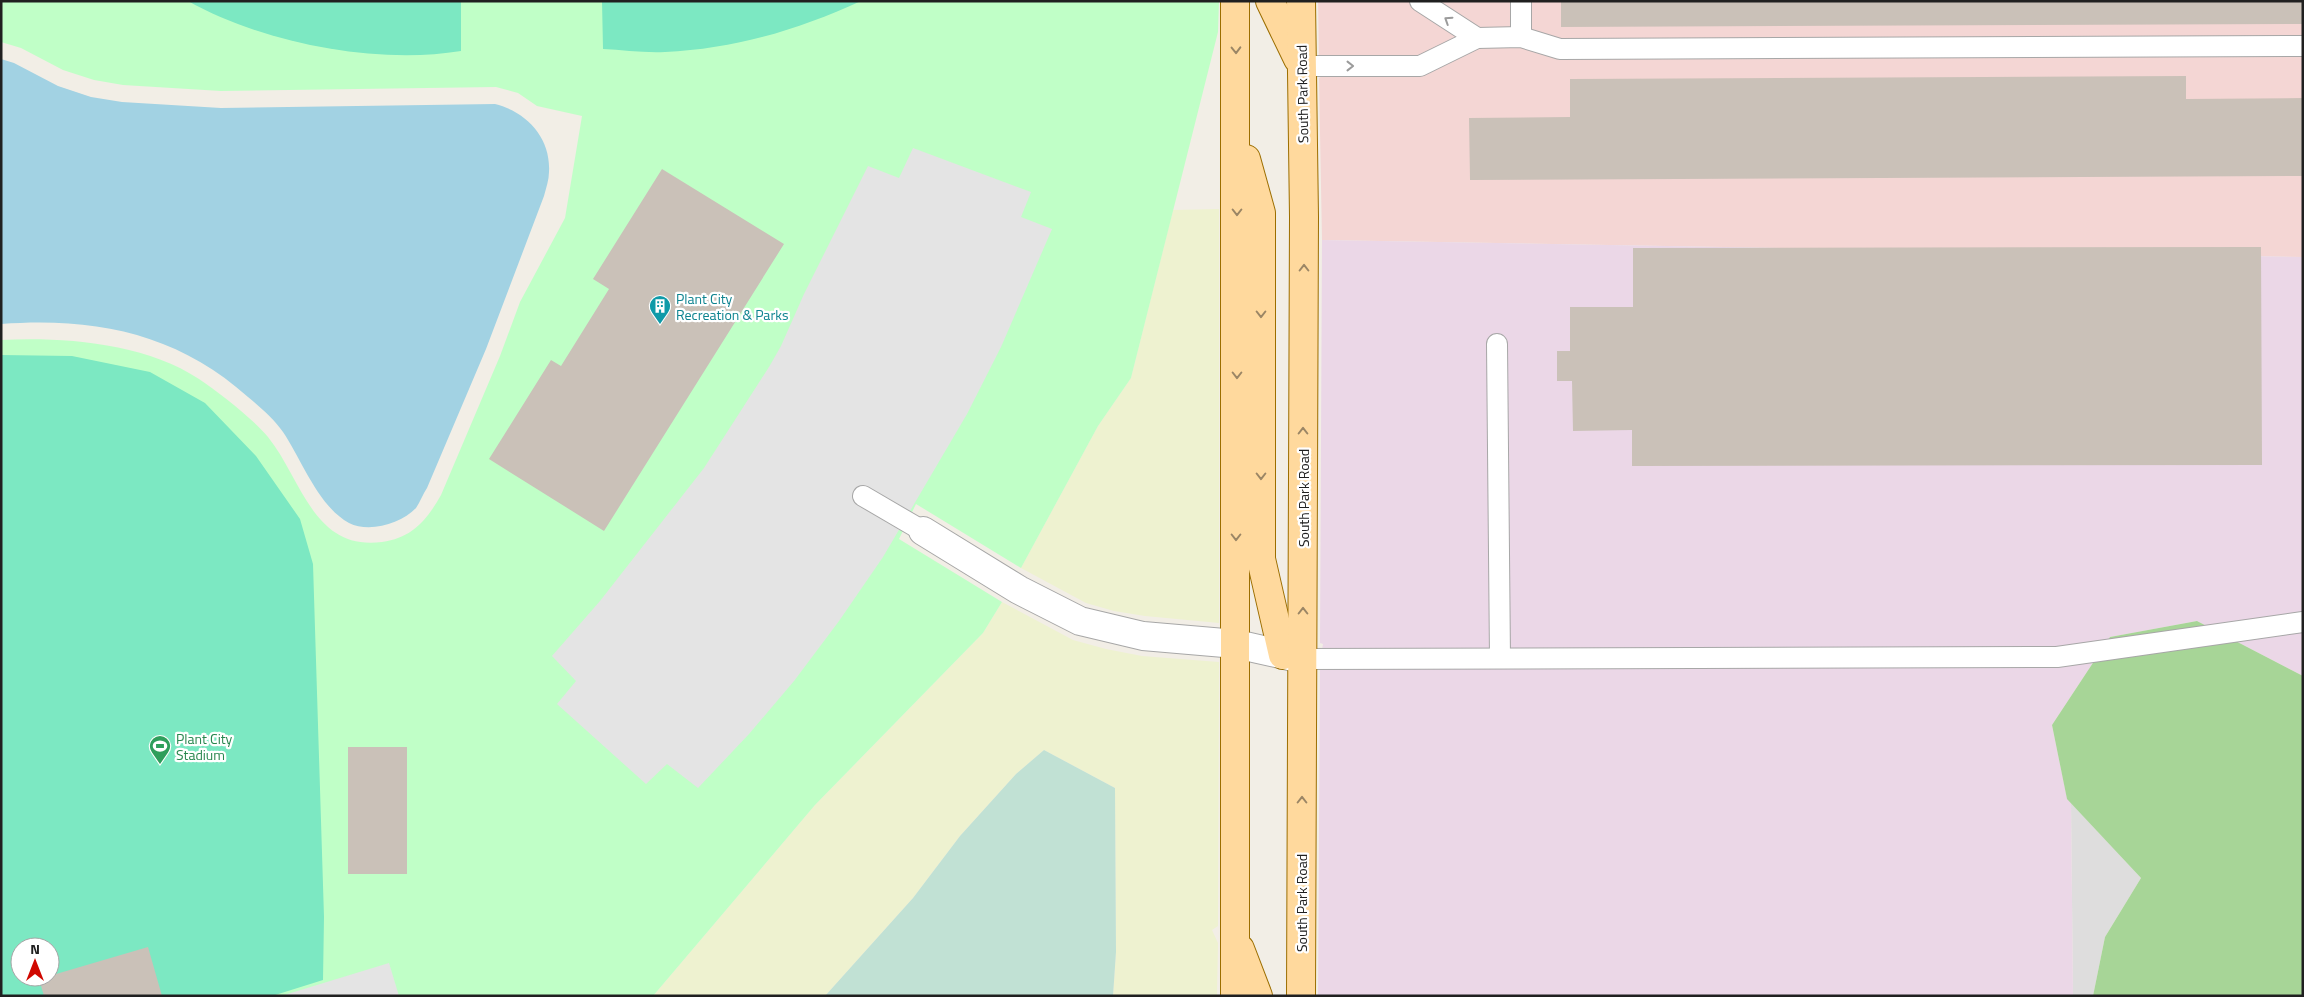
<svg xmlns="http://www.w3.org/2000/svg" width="2304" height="997" font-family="'Titillium Web',sans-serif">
  <rect width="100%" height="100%" fill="#f2eee6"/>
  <!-- residential -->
  <path fill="#dedddd" d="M2071 803 2141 878 2105 937 2093 996H2073Z"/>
  <!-- commercial -->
  <path fill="#f4d6d4" d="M1318 1H2303V257L1322 240 1319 78 1325 74 1319 60Z"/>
  <!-- industrial -->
  <path fill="#ebd7e7" d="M1322 240 2303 257V676L2197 621 2110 637 2052 725 2067 798 2071 803 2073 996H1318L1320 661 1323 644 1320 643Z"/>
  <!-- farmland -->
  <g fill="#eef2d0">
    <path d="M1219 209V623L1145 616 1114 611 1086 603 1021 568 1098 426 1131 378 1173 210Z"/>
    <path d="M1002 602 1073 640 1106 649 1142 656 1219 662 1218 926 1212 930 1218 943 1217 996H1113L1116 952 1115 788 1044 750 1016 774 960 836 913 898 825 996H653L815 805 983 633Z"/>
  </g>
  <!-- forest -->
  <path fill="#a7d597" d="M2197 621 2303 676V996H2093L2105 937 2141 878 2067 799 2052 725 2110 637Z"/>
  <!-- wetland -->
  <path fill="#c1e1d4" d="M1044 750 1115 788 1116 952 1113 996H825L913 898 960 836 1016 774Z"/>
  <!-- park -->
  <path fill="#c0ffc7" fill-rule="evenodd" d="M1 1H1219L1218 32 1131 378 1098 426 1021 568 916 504 899 539 1002 602 983 633 815 805 653 996H1V340C65 337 144 343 199 379 220 393 252 418 268 437 302 479 313 551 382 542 412 538 427 520 441 495L500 356 520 302 565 218 582 116 537 106 518 93 496 87 221 91 123 85 94 80 63 70 21 48 1 42ZM20 947H50V977H20Z"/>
  <!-- pitch -->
  <g fill="#7ce8c2" fill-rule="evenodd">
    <path d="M188 1H461V51C376 65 263 43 188 1Z"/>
    <path d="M602 1H861C798 30 734 49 665 52 644 53 623 50 603 49Z"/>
    <path d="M1 355 72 356 150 372 205 403 256 456 300 519 313 564 324 917 323 980 272 996H1ZM20 947H50V977H20Z"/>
  </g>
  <!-- parking -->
  <g fill="#e4e4e4">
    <path d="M913 148 1031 192 1021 217 1052 229 1001 347 967 414 883 557 839 621 794 681 749 734 698 788 667 764 646 784 557 704 576 681 552 656 600 601 704 468 769 367 781 346 804 294 868 166 899 178Z"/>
    <path d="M389 963 399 996H281Z"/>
  </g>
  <!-- water -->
  <path fill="#a2d2e3" d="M1 59 14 63 58 86 91 97 122 102 221 108 495 104C527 112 551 138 549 172 549 180 546 188 544 196L486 349 427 488C423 494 420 502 416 508 401 524 369 533 349 523 318 506 302 460 283 432 274 419 260 407 248 397 177 333 94 317 1 324Z"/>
  <!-- building -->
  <g fill="#cac1b8">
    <path d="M1561 1H2303V24L1561 27Z"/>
    <path d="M2186 76V99L2303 98V176L1470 180 1469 118 1570 117V79Z"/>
    <path d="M662 169 784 244 604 531 489 459 551 360 561 366 609 289 593 279Z"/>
    <path d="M2261 247 2262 465 1632 466V430L1573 431 1572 381H1557V351H1570V307H1633V248Z"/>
    <rect x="348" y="747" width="59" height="127"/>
    <path d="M148 947 162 996H44L39 979Z"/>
  </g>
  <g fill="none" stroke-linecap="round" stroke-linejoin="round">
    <!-- service casing -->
    <g stroke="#a7a7a7" stroke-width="22">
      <g id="service">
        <path d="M1420 1 1477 38"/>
        <path d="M1521 1V37"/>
        <path d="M1301 66H1420L1477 38 1521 37 1560 49 2303 46"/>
        <path d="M1497 344 1500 658"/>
        <path d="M863 496 923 531"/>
        <path d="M1302 659 2057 657 2303 622"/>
      </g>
    </g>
    <!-- tertiary casing -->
    <g stroke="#a7a7a7" stroke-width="30">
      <path id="tertiary" d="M923 531 1019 590 1080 621 1143 636 1236 644 1302 659"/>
    </g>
    <!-- primary casing -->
    <g stroke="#9c6e00" stroke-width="30">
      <g id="primary">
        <path d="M1270 1 1298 59"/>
        <path d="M1246 159 1261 213V559L1283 655"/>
        <path d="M1240 949 1258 996"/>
        <path d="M1235 996V1"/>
        <path d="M1301 996 1304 217 1301 1"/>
      </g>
    </g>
    <!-- service -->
    <use href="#service" stroke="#fff" stroke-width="20"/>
    <!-- tertiary -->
    <use href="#tertiary" stroke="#fff" stroke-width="28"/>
    <!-- primary -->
    <use href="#primary" stroke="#ffd99d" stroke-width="28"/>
  </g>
  <!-- one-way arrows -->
  <defs><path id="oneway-chevron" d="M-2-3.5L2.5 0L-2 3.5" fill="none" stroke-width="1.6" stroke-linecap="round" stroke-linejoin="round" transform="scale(1.25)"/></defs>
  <g stroke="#9b9b9b">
    <use href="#oneway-chevron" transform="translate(1448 20) rotate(-147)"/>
    <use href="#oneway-chevron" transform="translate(1350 66)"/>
  </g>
  <g stroke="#9b8665">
    <use href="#oneway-chevron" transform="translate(1236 50) rotate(89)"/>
    <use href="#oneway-chevron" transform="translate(1237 212) rotate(90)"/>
    <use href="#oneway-chevron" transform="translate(1304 268) rotate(-90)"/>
    <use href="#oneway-chevron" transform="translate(1261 314) rotate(90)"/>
    <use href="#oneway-chevron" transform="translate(1237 375) rotate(90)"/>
    <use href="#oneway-chevron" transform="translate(1303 431) rotate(-90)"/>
    <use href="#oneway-chevron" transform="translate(1261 476) rotate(90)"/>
    <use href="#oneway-chevron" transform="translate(1236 537) rotate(90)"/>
    <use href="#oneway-chevron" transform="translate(1303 611) rotate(-90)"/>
    <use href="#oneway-chevron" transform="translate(1302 800) rotate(-90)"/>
  </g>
  <!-- icons -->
  <defs>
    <g id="building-pin" transform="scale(1.125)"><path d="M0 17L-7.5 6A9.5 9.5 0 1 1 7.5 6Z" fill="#0f9aa8" stroke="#fff"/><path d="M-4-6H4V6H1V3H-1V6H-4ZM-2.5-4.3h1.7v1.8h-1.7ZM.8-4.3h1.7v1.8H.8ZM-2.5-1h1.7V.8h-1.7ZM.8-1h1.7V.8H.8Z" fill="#fff"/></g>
    <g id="stadium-pin" transform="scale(1.125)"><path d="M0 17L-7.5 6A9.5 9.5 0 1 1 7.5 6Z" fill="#2e9e5b" stroke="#fff"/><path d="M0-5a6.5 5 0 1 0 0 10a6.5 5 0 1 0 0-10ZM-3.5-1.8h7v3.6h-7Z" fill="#fff"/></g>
  </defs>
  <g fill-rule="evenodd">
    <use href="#building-pin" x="660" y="306"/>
    <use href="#stadium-pin" x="160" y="746"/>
  </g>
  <g text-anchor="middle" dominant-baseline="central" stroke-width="4.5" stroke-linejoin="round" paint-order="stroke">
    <!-- street labels -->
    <g font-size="14" fill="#202020" stroke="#fff">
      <text transform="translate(1302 94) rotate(-91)">South Park Road</text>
      <text transform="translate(1303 498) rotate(-90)">South Park Road</text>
      <text transform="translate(1301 903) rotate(-90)">South Park Road</text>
    </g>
    <!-- culture labels -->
    <g font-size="14" fill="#0d838f" stroke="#fff" text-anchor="start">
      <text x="676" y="298">Plant City<tspan x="676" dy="16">Recreation &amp; Parks</tspan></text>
    </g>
    <!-- leisure labels -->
    <g font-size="14" fill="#27864d" stroke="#fff" text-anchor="start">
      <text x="176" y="738">Plant City<tspan x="176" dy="16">Stadium</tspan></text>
    </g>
  </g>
  <!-- border -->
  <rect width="2304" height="997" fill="none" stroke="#202020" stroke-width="5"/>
  <!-- north arrow -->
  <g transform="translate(35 962)"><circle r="24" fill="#ffffff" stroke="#a6a6a6"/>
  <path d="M0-4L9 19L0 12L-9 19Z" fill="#d00800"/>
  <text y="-8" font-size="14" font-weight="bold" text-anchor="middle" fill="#202020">N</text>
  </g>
</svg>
